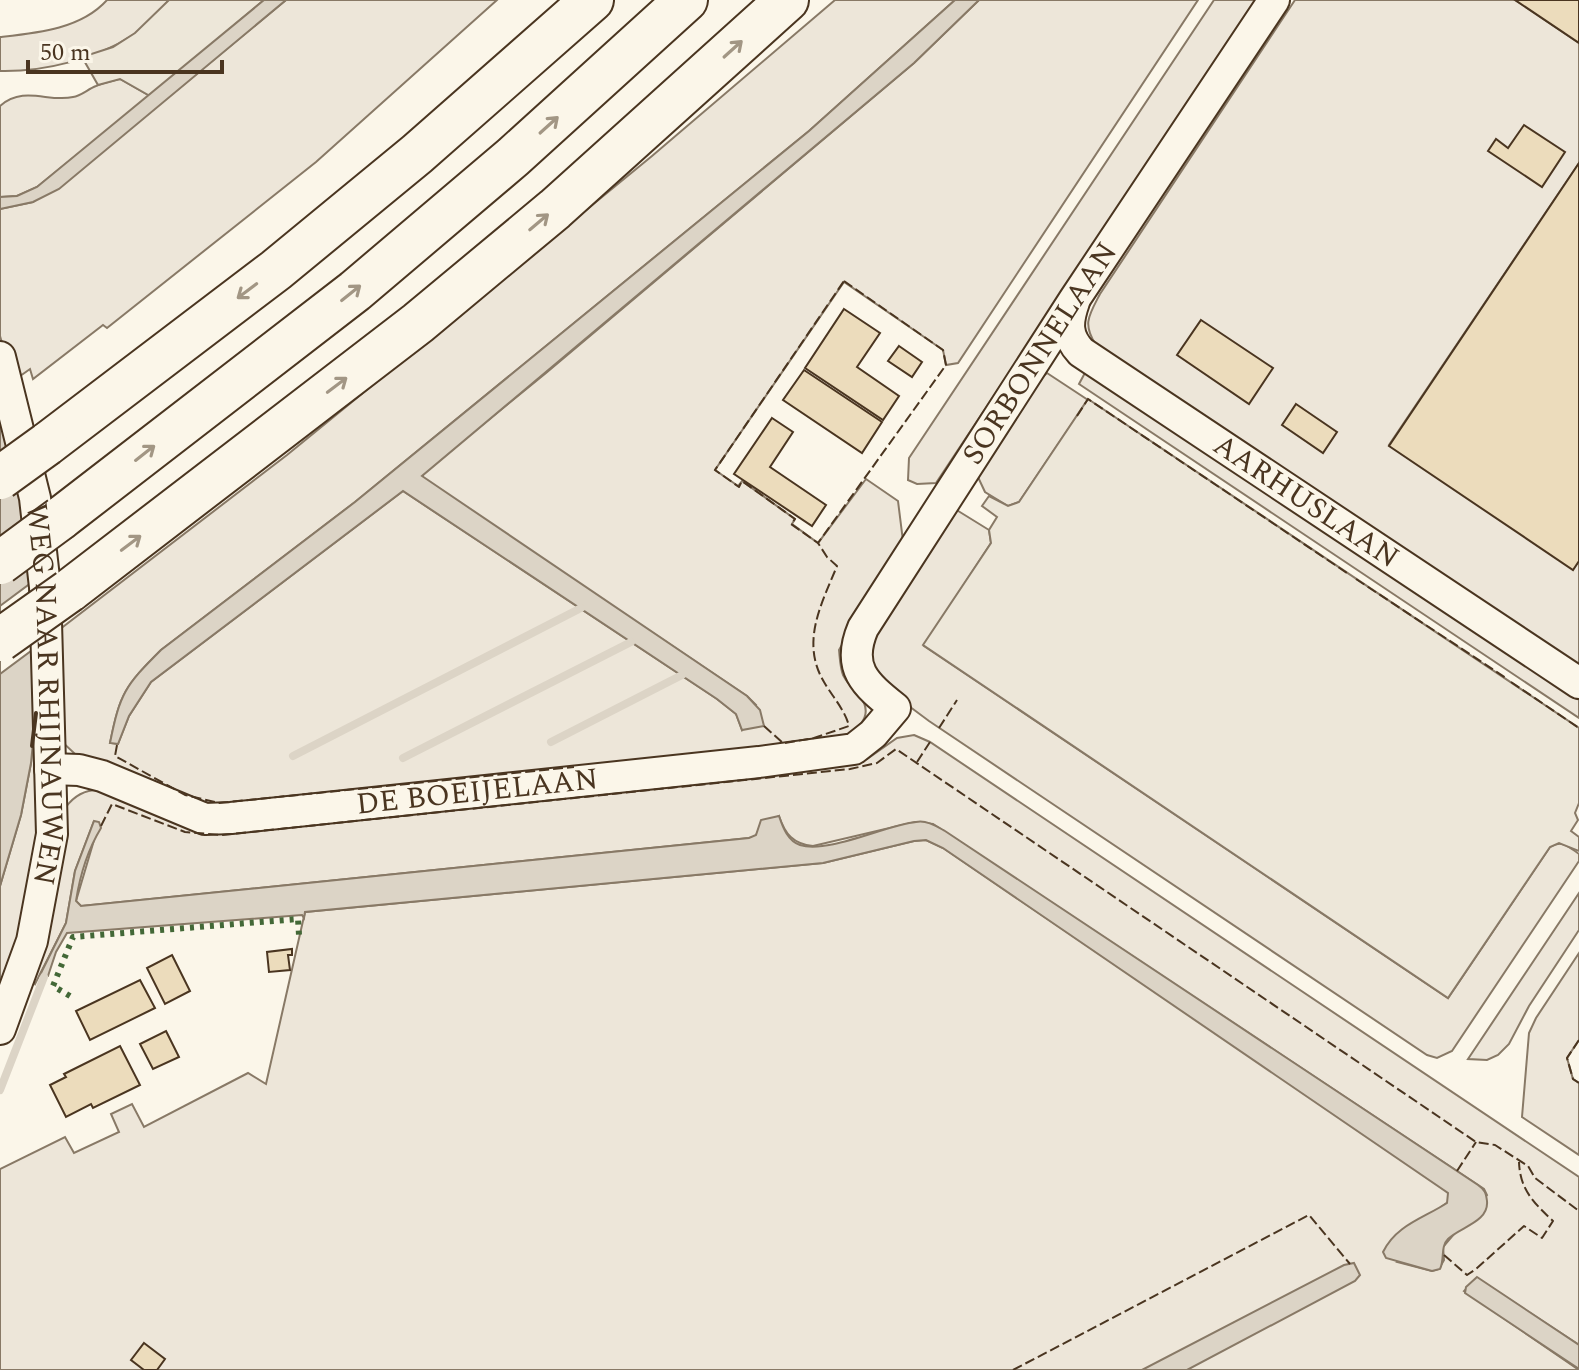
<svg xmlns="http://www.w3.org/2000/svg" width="1579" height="1370" font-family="Spectral,serif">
  <rect width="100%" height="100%" fill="#fbf6e9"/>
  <!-- green -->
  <g fill="#ede6d9" stroke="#887966" stroke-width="2">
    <path d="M107 0H169C158 12 146 26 133 35 96 59 44 72 0 71V37C37 33 81 29 107 0Z"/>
    <path d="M286 0H497L316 162 107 328 103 325 33 379 30 369 13 381 0 336V209L33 202 177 90Z"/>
    <path d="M835 0H955L809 131 355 502 161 650C125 686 120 693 110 743L118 744 129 716 151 682 403 491 717 699 736 714 742 730 756 705 747 696 423 479V473L546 373 914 63 979 0H1198L958 363 946 365 943 350 844 282 715 470 738 486 742 481 795 519 792 524 818 543 866 479 898 501 903 541 839 650C840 659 840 667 843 675 847 683 853 689 859 695 877 717 855 733 835 740L215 810 75 754 59 739 55 633 287 455 385 375 652 156Z"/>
    <path d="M1214 0H1257L936 483 917 484 908 480 909 458Z"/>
    <path d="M1295 0H1515L1579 43V163L1389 445 1573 569 1579 561V668L1096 345C1082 324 1089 315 1100 294Z"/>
    <path d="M120 79 150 96 37 187 17 196 0 197V106C24 85 49 103 73 97 81 96 88 89 96 86 103 83 112 81 120 79Z"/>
    <path d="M1086 371 1579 700V718L1079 384Z"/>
    <path d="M1047 373 1088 400 1019 502 1008 506 985 492 977 475 1039 380Z"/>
    <path d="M955 509 989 530 991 543 924 646 1448 998 1550 847C1562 839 1569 847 1579 854V861L1452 1051 1437 1058 1427 1055 929 721 874 680 868 639Z"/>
    <path d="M37 701 38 878 0 1006V886L21 815 31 763Z"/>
    <path d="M914 735 930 742 1579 1177V1345L1477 1278 1464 1291 1579 1370H0V1169L65 1137 74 1153 119 1132 111 1114 132 1104 144 1127 248 1073 266 1084 305 912 823 863 914 841 926 840 943 848 1440 1185 1448 1193V1202L1441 1207 1397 1262 1432 1271 1439 1269 1444 1260 1443 1247 1487 1195 1484 1189 933 824 915 822 813 846C793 844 785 834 779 816L761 826 755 837 749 838 81 906 76 901 94 840V821L75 871 66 923 35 984 29 975 66 807C74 796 84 790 98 790L177 822 762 772 867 759 897 738Z"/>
    <path d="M1579 893V930L1529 1006 1509 1044 1498 1055 1487 1060 1468 1059Z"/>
    <path d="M1579 953V1040L1567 1058 1573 1079 1579 1083V1155L1522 1117 1529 1033 1536 1018Z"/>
  </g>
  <!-- parking -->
  <g fill="#ede7d9" stroke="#887966" stroke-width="2">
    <path d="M169 0H264L150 96 120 79 98 85 82 57 113 47 135 33Z"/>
    <path d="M1088 399 1579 728V803L1575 813 1578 820 1571 831 1579 837V851L1559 843 1550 847 1448 998 923 645 991 543 989 530 997 517 982 506 989 496 1008 506 1019 502Z"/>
  </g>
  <!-- water -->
  <g fill="#dcd4c6" stroke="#887966" stroke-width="2">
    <path d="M264 0H286L59 189 33 202 0 209V197L17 196 37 187Z"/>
    <path d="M955 0H979L914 63 422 476 747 696 760 710 764 726 742 730 736 714 717 699 403 491 151 682 129 716 118 744 110 743C120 693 125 686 161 650L355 502 809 131Z"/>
    <path d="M0 400 25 500 37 701 31 763 21 815 0 886Z"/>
    <path d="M779 816C783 828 788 841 800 845 828 854 886 825 916 822 927 820 936 826 945 831L1478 1185C1485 1190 1486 1193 1487 1201 1489 1222 1460 1227 1448 1239 1440 1247 1445 1259 1440 1269L1432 1271 1386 1258 1383 1252C1396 1225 1424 1218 1447 1203L1448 1193 943 848 926 840 914 841 823 863 305 912 304 918 302 915 67 933 56 952 48 976 40 975 66 923 75 871 94 821 99 822 101 828C87 851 80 875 76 901L81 906 749 838 756 835 761 820Z"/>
    <path d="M1354 1263 1360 1275 1355 1281 1187 1370H1142L1344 1265Z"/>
    <path d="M1477 1277 1579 1345V1369L1465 1293 1466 1287Z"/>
  </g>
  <!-- pier -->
  <path fill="#fbf6e9" stroke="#887966" stroke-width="2" d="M39 577 43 642 0 674V606Z"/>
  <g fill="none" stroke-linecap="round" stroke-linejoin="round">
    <!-- stream -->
    <g stroke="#dcd4c6" stroke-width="8">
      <path d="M551 742 682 675"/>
      <path d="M293 756 581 608"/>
      <path d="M403 758 631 642"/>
      <path d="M0 1090 44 977"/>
    </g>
  </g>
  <!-- building -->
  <g fill="#ecdcbc" stroke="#4a3520" stroke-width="2">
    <path d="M1515 0H1579V43Z"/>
    <path d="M1524 125 1565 152 1542 187 1488 151 1496 139 1508 148Z"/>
    <path d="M1579 163V561L1573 570 1389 446Z"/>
    <path d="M844 309 880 333 857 367 899 396 883 420 805 368Z"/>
    <path d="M1201 320 1273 368 1249 404 1177 355Z"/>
    <path d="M899 346 922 362 912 377 888 361Z"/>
    <path d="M804 370 882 422 862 453 783 400Z"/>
    <path d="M1296 404 1337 432 1323 453 1282 425Z"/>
    <path d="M772 418 793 432 770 467 826 505 812 526 734 474Z"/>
    <path d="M292 949V955H288L290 970 269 972 267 952Z"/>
    <path d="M172 955 190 991 165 1004 147 968Z"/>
    <path d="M140 980 155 1008 90 1040 76 1011Z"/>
    <path d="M166 1031 179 1057 153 1069 140 1044Z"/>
    <path d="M120 1046 140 1085 93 1108 91 1104 66 1117 50 1085 66 1077 64 1074Z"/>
    <path d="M144 1343 165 1359 157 1370H144L131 1360Z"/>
  </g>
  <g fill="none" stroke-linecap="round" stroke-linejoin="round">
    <!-- minor casing -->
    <g stroke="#4a3520" stroke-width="34">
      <g id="minor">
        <path id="s1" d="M1074 302C1067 322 1066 336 1081 352L1579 683"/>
        <path id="s2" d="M0 357 35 498 45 587 52 834 32 941 0 1029"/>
        <path id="s3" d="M50 769 79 770 102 776 205 819 231 818 759 762 854 749 873 734 895 708C865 684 846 668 863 628L1074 300 1274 0"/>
      </g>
    </g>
    <!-- highway casing -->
    <g stroke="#4a3520" stroke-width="46">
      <g id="highway">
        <path d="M47 444 276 270 417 154 592 0"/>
        <path d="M61 518 355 291 513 157 686 0"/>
        <path d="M69 591 418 323 555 209 787 0"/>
      </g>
    </g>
    <!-- minor -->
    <use href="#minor" stroke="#fbf6e9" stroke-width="30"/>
    <!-- highway -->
    <use href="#highway" stroke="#fbf6e9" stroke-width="42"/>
    <!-- highway-bridge casing -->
    <g stroke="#4a3520" stroke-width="46" stroke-linecap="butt">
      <g id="highway-bridge">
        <path d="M0 478 47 444"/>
        <path d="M0 563 61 518"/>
        <path d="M0 640 69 591"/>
      </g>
    </g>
    <!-- highway-bridge -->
    <use href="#highway-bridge" stroke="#fbf6e9" stroke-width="42"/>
    <!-- hedge -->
    <path stroke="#436837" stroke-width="6" stroke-dasharray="4 6" stroke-linecap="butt" d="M70 996 53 986 73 937 298 919 299 935"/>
    <!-- fence -->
    <g stroke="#4a3520" stroke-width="2" stroke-dasharray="10 4" stroke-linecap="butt">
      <path d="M844 281 943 350 946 365 818 543 791 524 795 519 742 481 739 487 715 470Z"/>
      <path d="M1077 416 1088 399 1347 573"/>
      <path d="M1356 579 1506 678"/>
      <path d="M1511 682 1579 728"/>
      <path d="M764 726 784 744"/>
      <path d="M939 728 957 700"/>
      <path d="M785 743 814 738 849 726C845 710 832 696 824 682 800 642 822 603 837 566L827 557 818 543"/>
      <path d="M117 745 115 756 185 795 219 803 574 767"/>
      <path d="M917 762 930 742"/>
      <path d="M101 826 112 804 185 832 222 835 850 769 877 763 896 749 1476 1142 1495 1145 1528 1166 1535 1178 1579 1211"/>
      <path d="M1579 1040 1567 1058 1573 1079 1579 1083"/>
      <path d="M1457 1171 1476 1142"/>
      <path d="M1444 1255 1467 1275 1476 1269 1524 1226 1542 1238 1553 1221C1534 1203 1520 1190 1519 1162"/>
      <path d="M1013 1370 1309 1215 1350 1264"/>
    </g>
    <!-- wall -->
    <path stroke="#4a3520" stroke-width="4" d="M32 746 36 713"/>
  </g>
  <!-- one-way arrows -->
  <defs><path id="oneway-shaft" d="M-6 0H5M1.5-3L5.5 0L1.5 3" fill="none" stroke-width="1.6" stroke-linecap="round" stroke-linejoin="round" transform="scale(2)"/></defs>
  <g stroke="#a29684">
    <use href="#oneway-shaft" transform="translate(733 49) rotate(-42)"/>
    <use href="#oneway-shaft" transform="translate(549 125) rotate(-42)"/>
    <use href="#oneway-shaft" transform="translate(539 222) rotate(-40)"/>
    <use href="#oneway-shaft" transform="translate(247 291) rotate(143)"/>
    <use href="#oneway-shaft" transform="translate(351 293) rotate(-39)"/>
    <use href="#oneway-shaft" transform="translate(337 385) rotate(-37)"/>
    <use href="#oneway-shaft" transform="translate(145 453) rotate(-38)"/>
    <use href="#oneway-shaft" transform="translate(131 543) rotate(-37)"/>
  </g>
  <g text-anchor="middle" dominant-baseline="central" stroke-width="6" stroke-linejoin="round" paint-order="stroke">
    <!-- street labels -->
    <g font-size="30" fill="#4a3520" stroke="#fbf6e9">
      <text stroke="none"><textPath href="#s3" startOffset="1298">SORBONNELAAN</textPath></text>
      <text stroke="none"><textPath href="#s1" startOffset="324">AARHUSLAAN</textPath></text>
      <text stroke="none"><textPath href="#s2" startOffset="342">WEG NAAR RHIJNAUWEN</textPath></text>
      <text stroke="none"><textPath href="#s3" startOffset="438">DE BOEIJELAAN</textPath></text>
    </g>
  </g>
  <!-- scale -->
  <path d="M28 60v12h194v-12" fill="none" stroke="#4a3520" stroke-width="4"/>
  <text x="40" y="60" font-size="24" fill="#4a3520" stroke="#fbf6e9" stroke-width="6" paint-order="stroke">50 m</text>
</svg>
